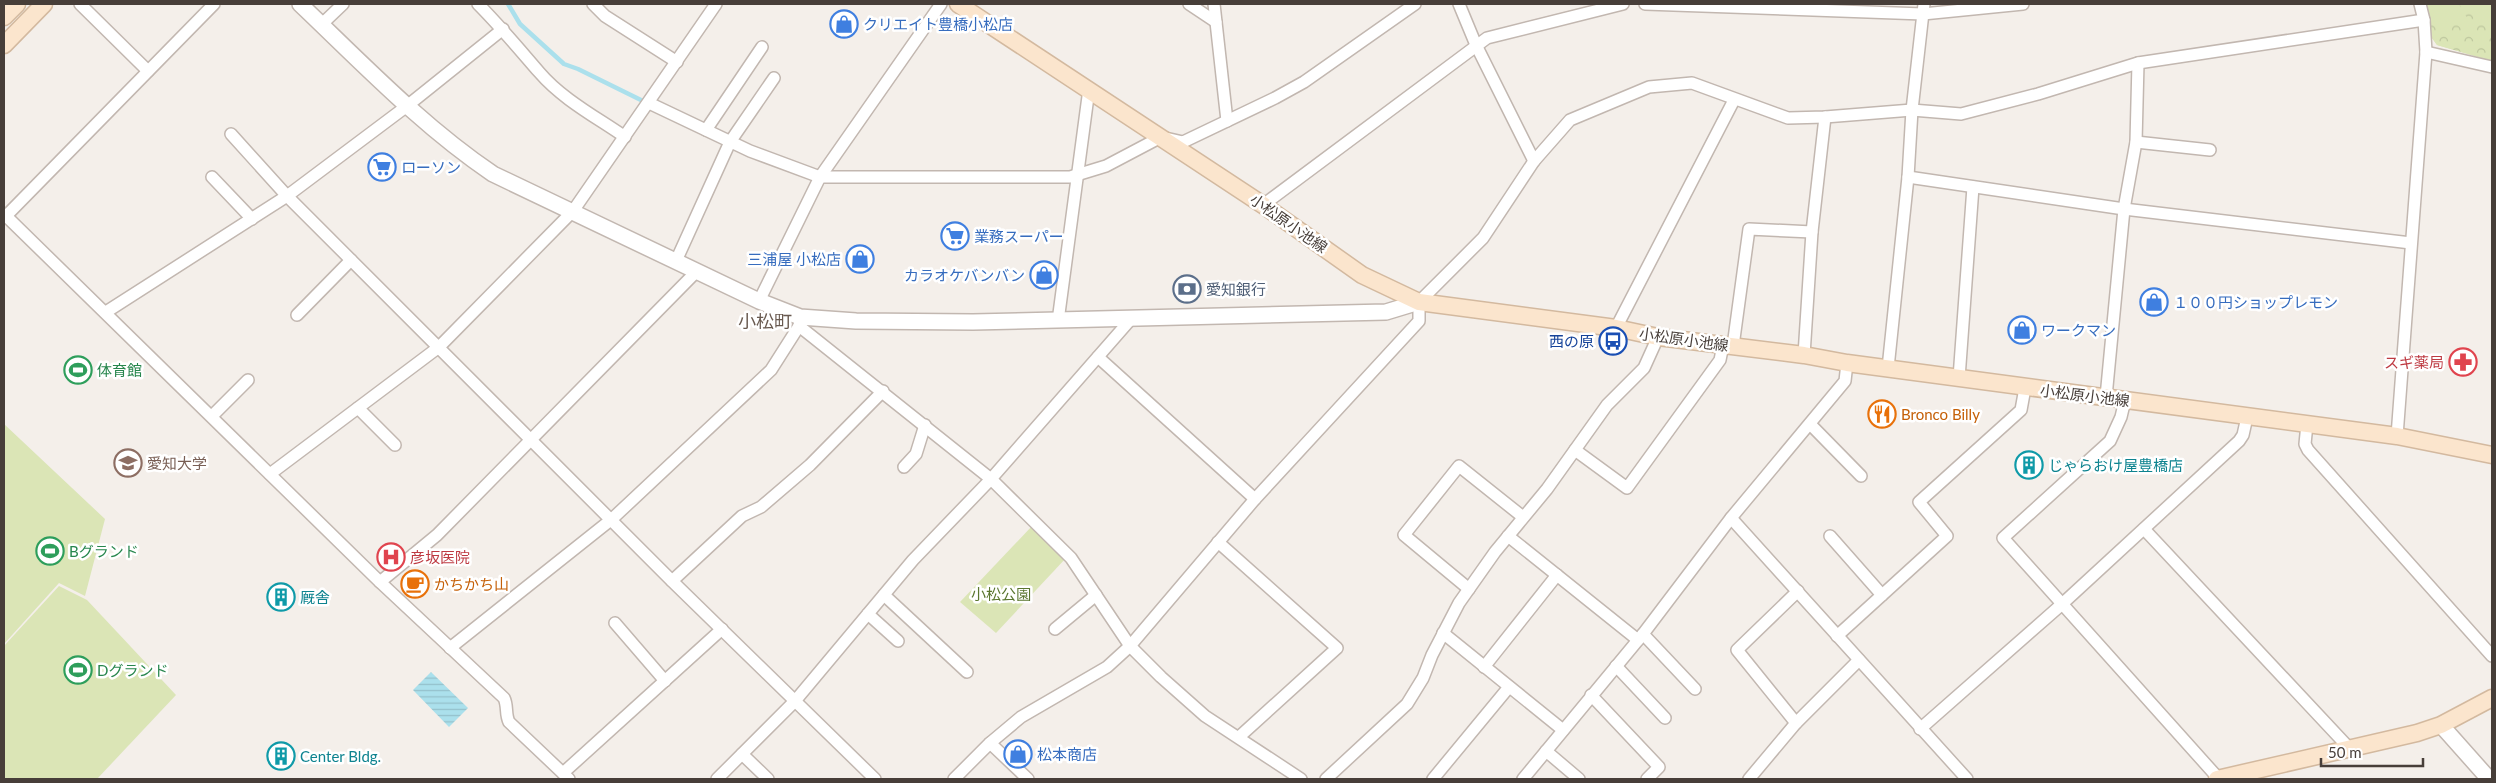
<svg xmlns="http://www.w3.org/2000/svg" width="2496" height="783" font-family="Lato,'Noto Sans JP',sans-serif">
  <defs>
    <pattern id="forest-crowns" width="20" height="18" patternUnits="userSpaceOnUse" patternTransform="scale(1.25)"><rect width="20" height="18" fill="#dbe5b6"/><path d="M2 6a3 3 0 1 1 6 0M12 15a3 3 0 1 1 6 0" fill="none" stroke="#bdc69d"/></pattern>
    <pattern id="water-rules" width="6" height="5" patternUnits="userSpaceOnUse" patternTransform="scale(1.25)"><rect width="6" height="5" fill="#abe0ec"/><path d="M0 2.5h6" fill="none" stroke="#94c1cb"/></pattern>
  </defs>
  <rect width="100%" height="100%" fill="#f4efea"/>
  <!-- green -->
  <g fill="#dbe5b6">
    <path d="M2425 4H2492V61L2437 45 2432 38Z"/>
    <path d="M4 424 105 519 85 596 59 583 4 644Z"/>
    <path d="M1033 525 1066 558 996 633 960 602Z"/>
    <path d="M59 586 87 600 176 695 97 779H4V646Z"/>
  </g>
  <!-- forest -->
  <g fill="url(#forest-crowns)">
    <path d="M2459 4H2473L2479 17 2492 32V45L2471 25Z"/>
    <path d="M2450 21C2461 24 2477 46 2492 54V61L2437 45 2432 38 2429 24Z"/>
  </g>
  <!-- water -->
  <path fill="url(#water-rules)" d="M431 672 468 708 449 727 413 690Z"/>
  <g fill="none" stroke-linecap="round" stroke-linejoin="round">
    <!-- stream -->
    <path stroke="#abe0ec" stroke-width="4.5" d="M508 4 520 24 564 64 578 69 647 103"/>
    <!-- minor casing -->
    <g stroke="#c2b7b0" stroke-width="14">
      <g id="minor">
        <path d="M80 4 148 71"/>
        <path d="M478 4C500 26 519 49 539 72 562 99 596 117 625 137"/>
        <path d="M593 4 605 16 677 62"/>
        <path d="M1189 4 1216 22"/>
        <path d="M1214 4 1227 121"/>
        <path d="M1459 4 1476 45 1534 161"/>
        <path d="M1645 4 1923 14 2023 4"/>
        <path d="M322 24 343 4"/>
        <path d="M2426 52 2492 67"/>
        <path d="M649 103 750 151 820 177H1070L1106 166 1161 137 1183 142 1275 98 1304 82 1415 4"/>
        <path d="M706 130 762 47"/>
        <path d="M231 134 287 196 672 581 875 779"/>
        <path d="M2136 142 2210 150"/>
        <path d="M212 177 252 219"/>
        <path d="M1908 177 2124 209 2411 243"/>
        <path d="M1263 205 1487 38 1623 4"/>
        <path d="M4 214 380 582 504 698C508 706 505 714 509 722L569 779"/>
        <path d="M6 216 214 4"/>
        <path d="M676 261 730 142 774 78"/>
        <path d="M759 301 820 177 941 4"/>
        <path d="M106 312 287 196 407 106 503 29"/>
        <path d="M297 315 351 260"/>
        <path d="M1058 321 1089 89"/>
        <path d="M799 326 991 479 1071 558 1130 646 1161 677 1205 716 1301 779"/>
        <path d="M1616 328 1734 100"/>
        <path d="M1733 346 1749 229 1812 232"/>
        <path d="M1804 355 1812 232 1825 117"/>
        <path d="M1098 357 1255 499"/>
        <path d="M1888 368 1908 177 1912 110 1924 4"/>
        <path d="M1959 378 1973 187"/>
        <path d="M2106 397 2124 209 2136 142 2138 63"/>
        <path d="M2125 400 2121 417 2110 441 2003 538 2219 779"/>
        <path d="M358 408 395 445"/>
        <path d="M212 416 248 380"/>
        <path d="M1810 424 1861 476"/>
        <path d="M2307 424 2305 444 2308 450 2492 656"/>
        <path d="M2397 436 2426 52 2424 20 2420 4"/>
        <path d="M1575 450 1627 488 1720 360 1723 345"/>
        <path d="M904 467 916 454 925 425"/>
        <path d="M270 474 439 347 573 211 716 4"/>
        <path d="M1731 518 1967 779"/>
        <path d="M2144 529 2351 750"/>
        <path d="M1508 536 1638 640"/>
        <path d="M1830 536 1882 595"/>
        <path d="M1218 542 1337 648 1239 737"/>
        <path d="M672 581 742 516 761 507 810 465 883 391"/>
        <path d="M380 582 437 535 697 271"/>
        <path d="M1469 589 1404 535 1459 466 1523 517"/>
        <path d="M884 595 967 672"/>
        <path d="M868 614 898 641"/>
        <path d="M615 623 665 681"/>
        <path d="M1055 629 1096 595"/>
        <path d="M1443 633 1563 730"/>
        <path d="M1643 634 1695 689"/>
        <path d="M1837 636 1947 536 1919 502 2021 410 2025 388"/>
        <path d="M450 648 612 519 771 370 799 326 800 320"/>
        <path d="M1616 666 1665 718"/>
        <path d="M1484 667 1557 575"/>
        <path d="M1591 695 1659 767 1647 779"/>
        <path d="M1796 723 1737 650 1798 591"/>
        <path d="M1920 729 2061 605 2239 441 2243 435 2247 417"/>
        <path d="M990 743 1028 779"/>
        <path d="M1546 751 1579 779"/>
        <path d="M742 754 768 779"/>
        <path d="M563 773 722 629"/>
        <path d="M717 779 795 701 913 560 991 479 1131 319"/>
        <path d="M954 779 990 743 1021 717 1107 667 1130 646 1255 499 1419 321V302L1483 238 1534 161 1570 120 1649 87 1692 83 1788 118 1825 117 1912 110 1961 114 2038 94 2138 63 2424 20"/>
        <path d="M1326 779 1407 704 1423 678 1432 655 1459 603 1495 552 1547 489 1607 405 1644 368 1658 337"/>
        <path d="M1433 779 1509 687"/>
        <path d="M1523 779 1643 634 1731 518 1845 381 1847 363"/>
        <path d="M1749 779 1796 723 1859 660"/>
      </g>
    </g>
    <!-- tertiary casing -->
    <g stroke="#c2b7b0" stroke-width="18">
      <g id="tertiary">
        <path d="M300 4C362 63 422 126 493 174L759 301 800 317 856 321 973 322 1386 312 1419 302"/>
        <path d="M2441 725 2489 779"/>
      </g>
    </g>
    <!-- secondary casing -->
    <g stroke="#d3b99f" stroke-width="19">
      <g id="secondary">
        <path d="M958 4 1263 205 1362 275 1419 302 1616 328 1658 337 1804 355 1847 363 2397 436 2492 455"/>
        <path d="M4 17 17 4"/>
        <path d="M4 45 44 4"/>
        <path d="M2217 779 2417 733 2441 725 2492 698"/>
      </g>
    </g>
    <!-- minor -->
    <use href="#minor" stroke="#fff" stroke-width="11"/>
    <!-- tertiary -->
    <use href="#tertiary" stroke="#fff" stroke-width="15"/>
    <!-- secondary -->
    <use href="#secondary" stroke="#fbe5cd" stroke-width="16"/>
  </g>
  <!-- icons -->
  <defs>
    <g id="shop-ring" transform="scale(1.4375)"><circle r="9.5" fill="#fff" stroke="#3f7fe0" stroke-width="1.5"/><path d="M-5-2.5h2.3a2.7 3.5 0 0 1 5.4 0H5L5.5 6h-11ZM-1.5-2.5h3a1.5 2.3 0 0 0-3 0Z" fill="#3f7fe0"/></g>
    <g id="supermarket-ring" transform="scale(1.4375)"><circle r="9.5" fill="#fff" stroke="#3f7fe0" stroke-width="1.5"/><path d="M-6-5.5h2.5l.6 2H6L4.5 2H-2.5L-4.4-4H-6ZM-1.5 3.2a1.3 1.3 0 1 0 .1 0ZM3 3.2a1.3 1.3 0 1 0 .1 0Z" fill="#3f7fe0"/></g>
    <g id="bank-ring" transform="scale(1.4375)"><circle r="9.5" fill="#fff" stroke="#5c6f8a" stroke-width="1.5"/><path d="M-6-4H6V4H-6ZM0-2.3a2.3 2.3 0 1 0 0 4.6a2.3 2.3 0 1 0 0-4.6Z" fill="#5c6f8a"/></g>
    <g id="bus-ring" transform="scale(1.4375)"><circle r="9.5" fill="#fff" stroke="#1a4fb4" stroke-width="1.5"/><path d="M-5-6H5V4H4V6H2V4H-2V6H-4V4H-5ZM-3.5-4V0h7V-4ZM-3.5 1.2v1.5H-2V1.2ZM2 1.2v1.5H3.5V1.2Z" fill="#1a4fb4"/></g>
    <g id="pharmacy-ring" transform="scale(1.4375)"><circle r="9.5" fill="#fff" stroke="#e0444e" stroke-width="1.5"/><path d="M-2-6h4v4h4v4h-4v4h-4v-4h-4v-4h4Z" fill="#e0444e"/></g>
    <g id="stadium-ring" transform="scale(1.4375)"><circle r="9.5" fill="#fff" stroke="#2e9e5b" stroke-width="1.5"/><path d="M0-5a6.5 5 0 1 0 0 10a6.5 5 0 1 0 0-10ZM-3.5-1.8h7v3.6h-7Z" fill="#2e9e5b"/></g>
    <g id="restaurant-ring" transform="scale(1.4375)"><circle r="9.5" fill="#fff" stroke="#e8710a" stroke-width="1.5"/><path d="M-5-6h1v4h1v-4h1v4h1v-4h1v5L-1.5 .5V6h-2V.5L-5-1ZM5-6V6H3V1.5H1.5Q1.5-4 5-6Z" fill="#e8710a"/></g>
    <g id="university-ring" transform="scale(1.4375)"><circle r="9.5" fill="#fff" stroke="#8d6e63" stroke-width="1.5"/><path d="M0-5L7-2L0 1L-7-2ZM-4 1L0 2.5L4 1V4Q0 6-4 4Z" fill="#8d6e63"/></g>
    <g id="building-ring" transform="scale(1.4375)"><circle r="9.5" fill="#fff" stroke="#0f9aa8" stroke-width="1.5"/><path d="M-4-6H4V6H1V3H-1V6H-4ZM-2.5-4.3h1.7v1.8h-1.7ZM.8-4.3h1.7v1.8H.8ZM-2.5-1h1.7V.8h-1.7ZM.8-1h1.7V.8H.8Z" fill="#0f9aa8"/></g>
    <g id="hospital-ring" transform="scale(1.4375)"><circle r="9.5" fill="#fff" stroke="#e0444e" stroke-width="1.5"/><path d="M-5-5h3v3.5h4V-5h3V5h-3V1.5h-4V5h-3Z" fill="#e0444e"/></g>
    <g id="cafe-ring" transform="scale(1.4375)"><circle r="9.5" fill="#fff" stroke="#e8710a" stroke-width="1.5"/><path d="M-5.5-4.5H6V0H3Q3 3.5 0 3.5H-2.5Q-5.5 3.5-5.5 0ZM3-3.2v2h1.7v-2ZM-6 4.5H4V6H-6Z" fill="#e8710a"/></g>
  </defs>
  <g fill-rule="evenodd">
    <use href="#shop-ring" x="844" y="24"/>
    <use href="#supermarket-ring" x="382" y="167"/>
    <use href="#supermarket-ring" x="955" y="236"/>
    <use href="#shop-ring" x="860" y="259"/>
    <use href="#shop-ring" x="1044" y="275"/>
    <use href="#bank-ring" x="1187" y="289"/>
    <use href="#shop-ring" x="2154" y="302"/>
    <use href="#shop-ring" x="2022" y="330"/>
    <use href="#bus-ring" x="1613" y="341"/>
    <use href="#pharmacy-ring" x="2463" y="362"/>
    <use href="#stadium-ring" x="78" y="370"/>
    <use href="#restaurant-ring" x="1882" y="414"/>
    <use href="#university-ring" x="128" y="463"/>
    <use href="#building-ring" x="2029" y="465"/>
    <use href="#stadium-ring" x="50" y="551"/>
    <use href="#hospital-ring" x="391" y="557"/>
    <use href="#cafe-ring" x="415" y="584"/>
    <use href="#building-ring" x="281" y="597"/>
    <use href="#stadium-ring" x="78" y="670"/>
    <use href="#shop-ring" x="1018" y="754"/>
    <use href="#building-ring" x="281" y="756"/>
  </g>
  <g text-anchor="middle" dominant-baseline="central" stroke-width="5" stroke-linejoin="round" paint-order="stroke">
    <!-- shop labels -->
    <g font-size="15" fill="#366cbe" stroke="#fff" text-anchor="start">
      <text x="863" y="24">クリエイト豊橋小松店</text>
      <text x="401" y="167">ローソン</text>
      <text x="974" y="236">業務スーパー</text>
      <text x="841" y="259" text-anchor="end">三浦屋 小松店</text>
      <text x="1025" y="275" text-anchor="end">カラオケバンバン</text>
      <text x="2173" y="302">１００円ショップレモン</text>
      <text x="2041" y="330">ワークマン</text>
      <text x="1037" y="754">松本商店</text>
    </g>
    <!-- street labels -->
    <g font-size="15" fill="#473e39" stroke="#fff">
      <text transform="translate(1289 223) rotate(35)">小松原小池線</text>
      <text transform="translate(1684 339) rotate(8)">小松原小池線</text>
      <text transform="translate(2085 395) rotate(7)">小松原小池線</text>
    </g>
    <!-- service labels -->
    <g font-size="15" fill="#4e5e75" stroke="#fff" text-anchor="start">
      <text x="1206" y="289">愛知銀行</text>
    </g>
    <!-- transit labels -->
    <g font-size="15" fill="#164399" stroke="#fff" text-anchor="end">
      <text x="1594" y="341">西の原</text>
    </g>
    <!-- health labels -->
    <g font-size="15" fill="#be3a42" stroke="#fff" text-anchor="end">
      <text x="2444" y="362">スギ薬局</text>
      <text x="410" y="557" text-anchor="start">彦坂医院</text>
    </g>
    <!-- leisure labels -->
    <g font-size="15" fill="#27864d" stroke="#fff" text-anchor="start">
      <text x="97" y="370">体育館</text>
      <text x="69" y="551">Bグランド</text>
      <text x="97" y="670">Dグランド</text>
    </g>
    <!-- food labels -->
    <g font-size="15" fill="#c56008" stroke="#fff" text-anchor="start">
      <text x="1901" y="414">Bronco Billy</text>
      <text x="434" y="584">かちかち山</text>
    </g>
    <!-- education labels -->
    <g font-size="15" fill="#785e54" stroke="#fff" text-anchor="start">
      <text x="147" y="463">愛知大学</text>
    </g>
    <!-- culture labels -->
    <g font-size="15" fill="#0d838f" stroke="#fff" text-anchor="start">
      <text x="2048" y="465">じゃらおけ屋豊橋店</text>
      <text x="300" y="597">厩舎</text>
      <text x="300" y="756">Center Bldg.</text>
    </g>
    <!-- park labels -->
    <g font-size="15" fill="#5a762f" stroke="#fff">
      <text x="1001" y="594">小松公園</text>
    </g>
    <!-- quarter labels -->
    <g font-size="18" fill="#695a50" stroke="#fff">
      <text x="765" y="321">小松町</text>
    </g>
  </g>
  <!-- border -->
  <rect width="2496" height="783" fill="none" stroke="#473e39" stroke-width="10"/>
  <!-- scale -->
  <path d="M2321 758v8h102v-8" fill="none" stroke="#473e39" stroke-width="2.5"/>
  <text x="2328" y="758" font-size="15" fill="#473e39" stroke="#ffffff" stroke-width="4" paint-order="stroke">50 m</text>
</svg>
